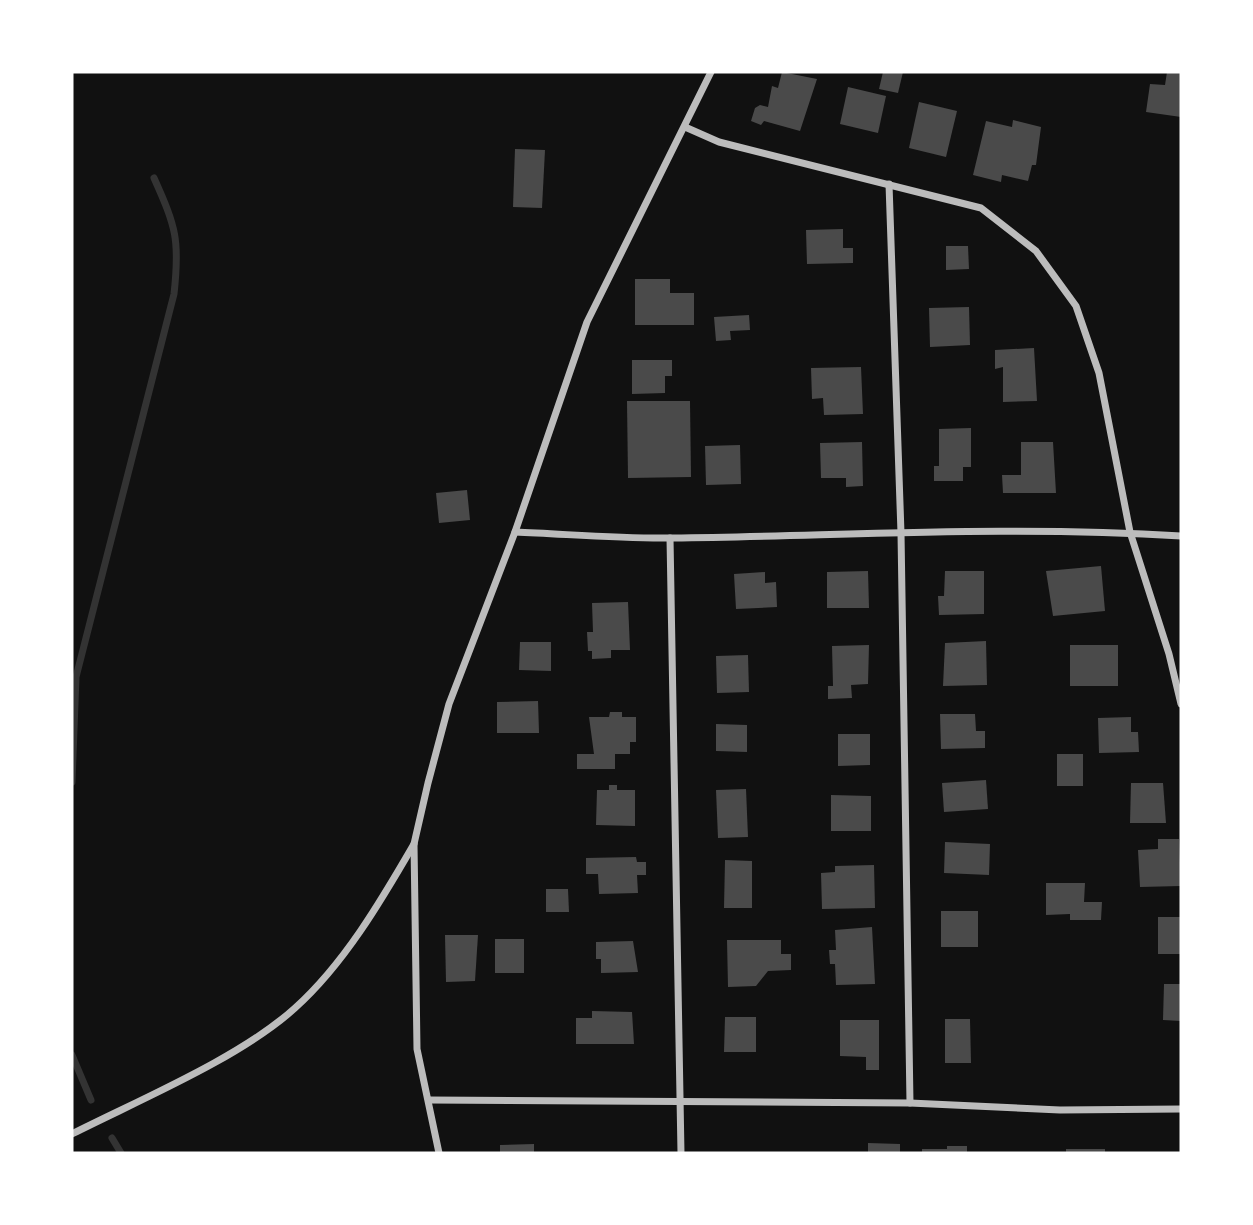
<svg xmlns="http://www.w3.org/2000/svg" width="1253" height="1225" font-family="Signika,sans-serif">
  <rect width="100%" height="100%" fill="#111"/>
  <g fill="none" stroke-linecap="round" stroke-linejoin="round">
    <!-- stream -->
    <g stroke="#333" stroke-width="7">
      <path d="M72 782 76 677 174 294C180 240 176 227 154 178"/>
      <path d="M72 1055 91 1100"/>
      <path d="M112 1138 121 1153"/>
    </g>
  </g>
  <!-- building -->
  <g fill="#4a4a4a">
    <path d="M782 72 817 79 800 131 764 121 761 125 751 121 755 108 760 105 768 107 772 86 778 88Z"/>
    <path d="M883 72H903L898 93 879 89Z"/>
    <path d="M1167 72H1181V117L1146 112 1150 84 1165 85Z"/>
    <path d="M848 87 886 96 878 133 840 124Z"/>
    <path d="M919 102 957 111 946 157 909 148Z"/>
    <path d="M1013 120 1041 127 1036 165H1032L1028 181 1002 175 1001 182 973 175 986 121 1012 127Z"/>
    <path d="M515 149 545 150 542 208 513 207Z"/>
    <path d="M843 229V248H853V263L807 264 806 230Z"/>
    <path d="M946 246H968L969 269 946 270Z"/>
    <path d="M635 279H670V293H694V325H635Z"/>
    <path d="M969 307 970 345 930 347 929 308Z"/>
    <path d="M749 315 750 330 730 331 731 340 716 341 714 317Z"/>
    <path d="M1034 348 1037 401 1003 402V367L995 369V350Z"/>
    <path d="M632 360H672V376H665V393L632 394Z"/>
    <path d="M861 367 863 414 824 415 823 398 812 399 811 368Z"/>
    <path d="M627 401H690L691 477 628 478Z"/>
    <path d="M971 428V467H963V481H934V466H939V429Z"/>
    <path d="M862 442 863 486 846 487V478H821L820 443Z"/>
    <path d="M1021 442H1053L1056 493H1003L1002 475H1021Z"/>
    <path d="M740 445 741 484 706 485 705 446Z"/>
    <path d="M467 490 470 520 439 523 436 493Z"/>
    <path d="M1101 566 1105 611 1053 616 1046 571Z"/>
    <path d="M868 571 869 608H827V572Z"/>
    <path d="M945 571H984V614L939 615 938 596H944Z"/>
    <path d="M765 572V583L776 582 777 607 736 609 734 574Z"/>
    <path d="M628 602 630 650H611V658L592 659V651H588L587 632H593L592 603Z"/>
    <path d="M986 641 987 685 943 686 945 643Z"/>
    <path d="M520 642H551V671L519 670Z"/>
    <path d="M869 645 868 684 851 685 852 698 828 699V686H833L832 646Z"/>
    <rect x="1070" y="645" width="48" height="41"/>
    <path d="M748 655 749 692 717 693 716 656Z"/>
    <path d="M538 701 539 733H497V702Z"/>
    <path d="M610 712H622V717H636V742H630V754H615V769H577V754H594L589 717H609Z"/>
    <path d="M940 714H975L976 731H985V748L941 749Z"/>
    <path d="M1131 717V732H1138L1139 752 1099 753 1098 718Z"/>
    <path d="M716 724 747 725V752L716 751Z"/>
    <path d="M838 734H870V765L838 766Z"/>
    <rect x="1057" y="754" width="26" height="32"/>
    <path d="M986 780 988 809 944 812 942 783Z"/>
    <path d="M1131 783H1163L1166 823H1130Z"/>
    <path d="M609 785H617V790H635V826L596 825 597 790H609Z"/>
    <path d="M746 789 748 837 718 838 716 790Z"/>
    <path d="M831 795 871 796V831H831Z"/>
    <path d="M1158 839H1179L1181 886 1140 887 1138 850 1158 849Z"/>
    <path d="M945 842 990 844 989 875 944 873Z"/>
    <path d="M636 857 637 862H646V875H637L638 893 599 894 598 874H586V858Z"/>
    <path d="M725 860 752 861V908H724Z"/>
    <path d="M874 865 875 908 822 909 821 873 835 872V866Z"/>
    <path d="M1046 883H1085L1084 902H1102L1101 920H1070V914L1046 915Z"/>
    <path d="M546 889H568L569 912H546Z"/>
    <rect x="941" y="911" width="37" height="36"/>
    <rect x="1158" y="917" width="23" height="37"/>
    <path d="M872 927 875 984 836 985 835 964H830L829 950H836L835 930Z"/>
    <path d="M445 935H478L475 981 446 982Z"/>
    <rect x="495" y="939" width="29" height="34"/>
    <path d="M727 940H781V954H791V970L768 971 756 986 728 987Z"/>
    <path d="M633 941 638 972 601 973V959H596V942Z"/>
    <path d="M1164 984H1181V1021L1163 1020Z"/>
    <path d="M592 1011 632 1012 634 1044H576V1018H592Z"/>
    <path d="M725 1017H756V1052H724Z"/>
    <path d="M945 1019H970L971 1063H945Z"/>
    <path d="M840 1020H879V1070H866V1057L840 1056Z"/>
    <path d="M868 1143 900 1144V1153H868Z"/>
    <path d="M534 1144V1153H500V1145Z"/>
    <path d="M947 1146H967V1153H922V1149H947Z"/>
    <rect x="1066" y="1149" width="39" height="4"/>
  </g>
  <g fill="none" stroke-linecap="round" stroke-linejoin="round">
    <!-- minor -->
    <g stroke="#bcbcbc" stroke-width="7">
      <path d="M685 127 719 142 981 208 1036 251 1076 306 1099 373 1130 532 1169 654 1181 704"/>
      <path d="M889 184 901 533 910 1103"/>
      <path d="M515 532C567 534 621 539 673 538 842 536 1012 525 1181 536"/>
      <path d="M670 538 681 1153"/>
      <path d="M429 1100 910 1103 1060 1110 1181 1109"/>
      <path d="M72 1134C139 1100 240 1058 295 1008 344 964 381 901 414 844"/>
      <path d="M439 1153 417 1049 414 844 428 783 449 704 515 532 587 322 711 72"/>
    </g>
  </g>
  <!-- border -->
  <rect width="1253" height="1225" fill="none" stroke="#ffffff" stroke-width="147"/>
</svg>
